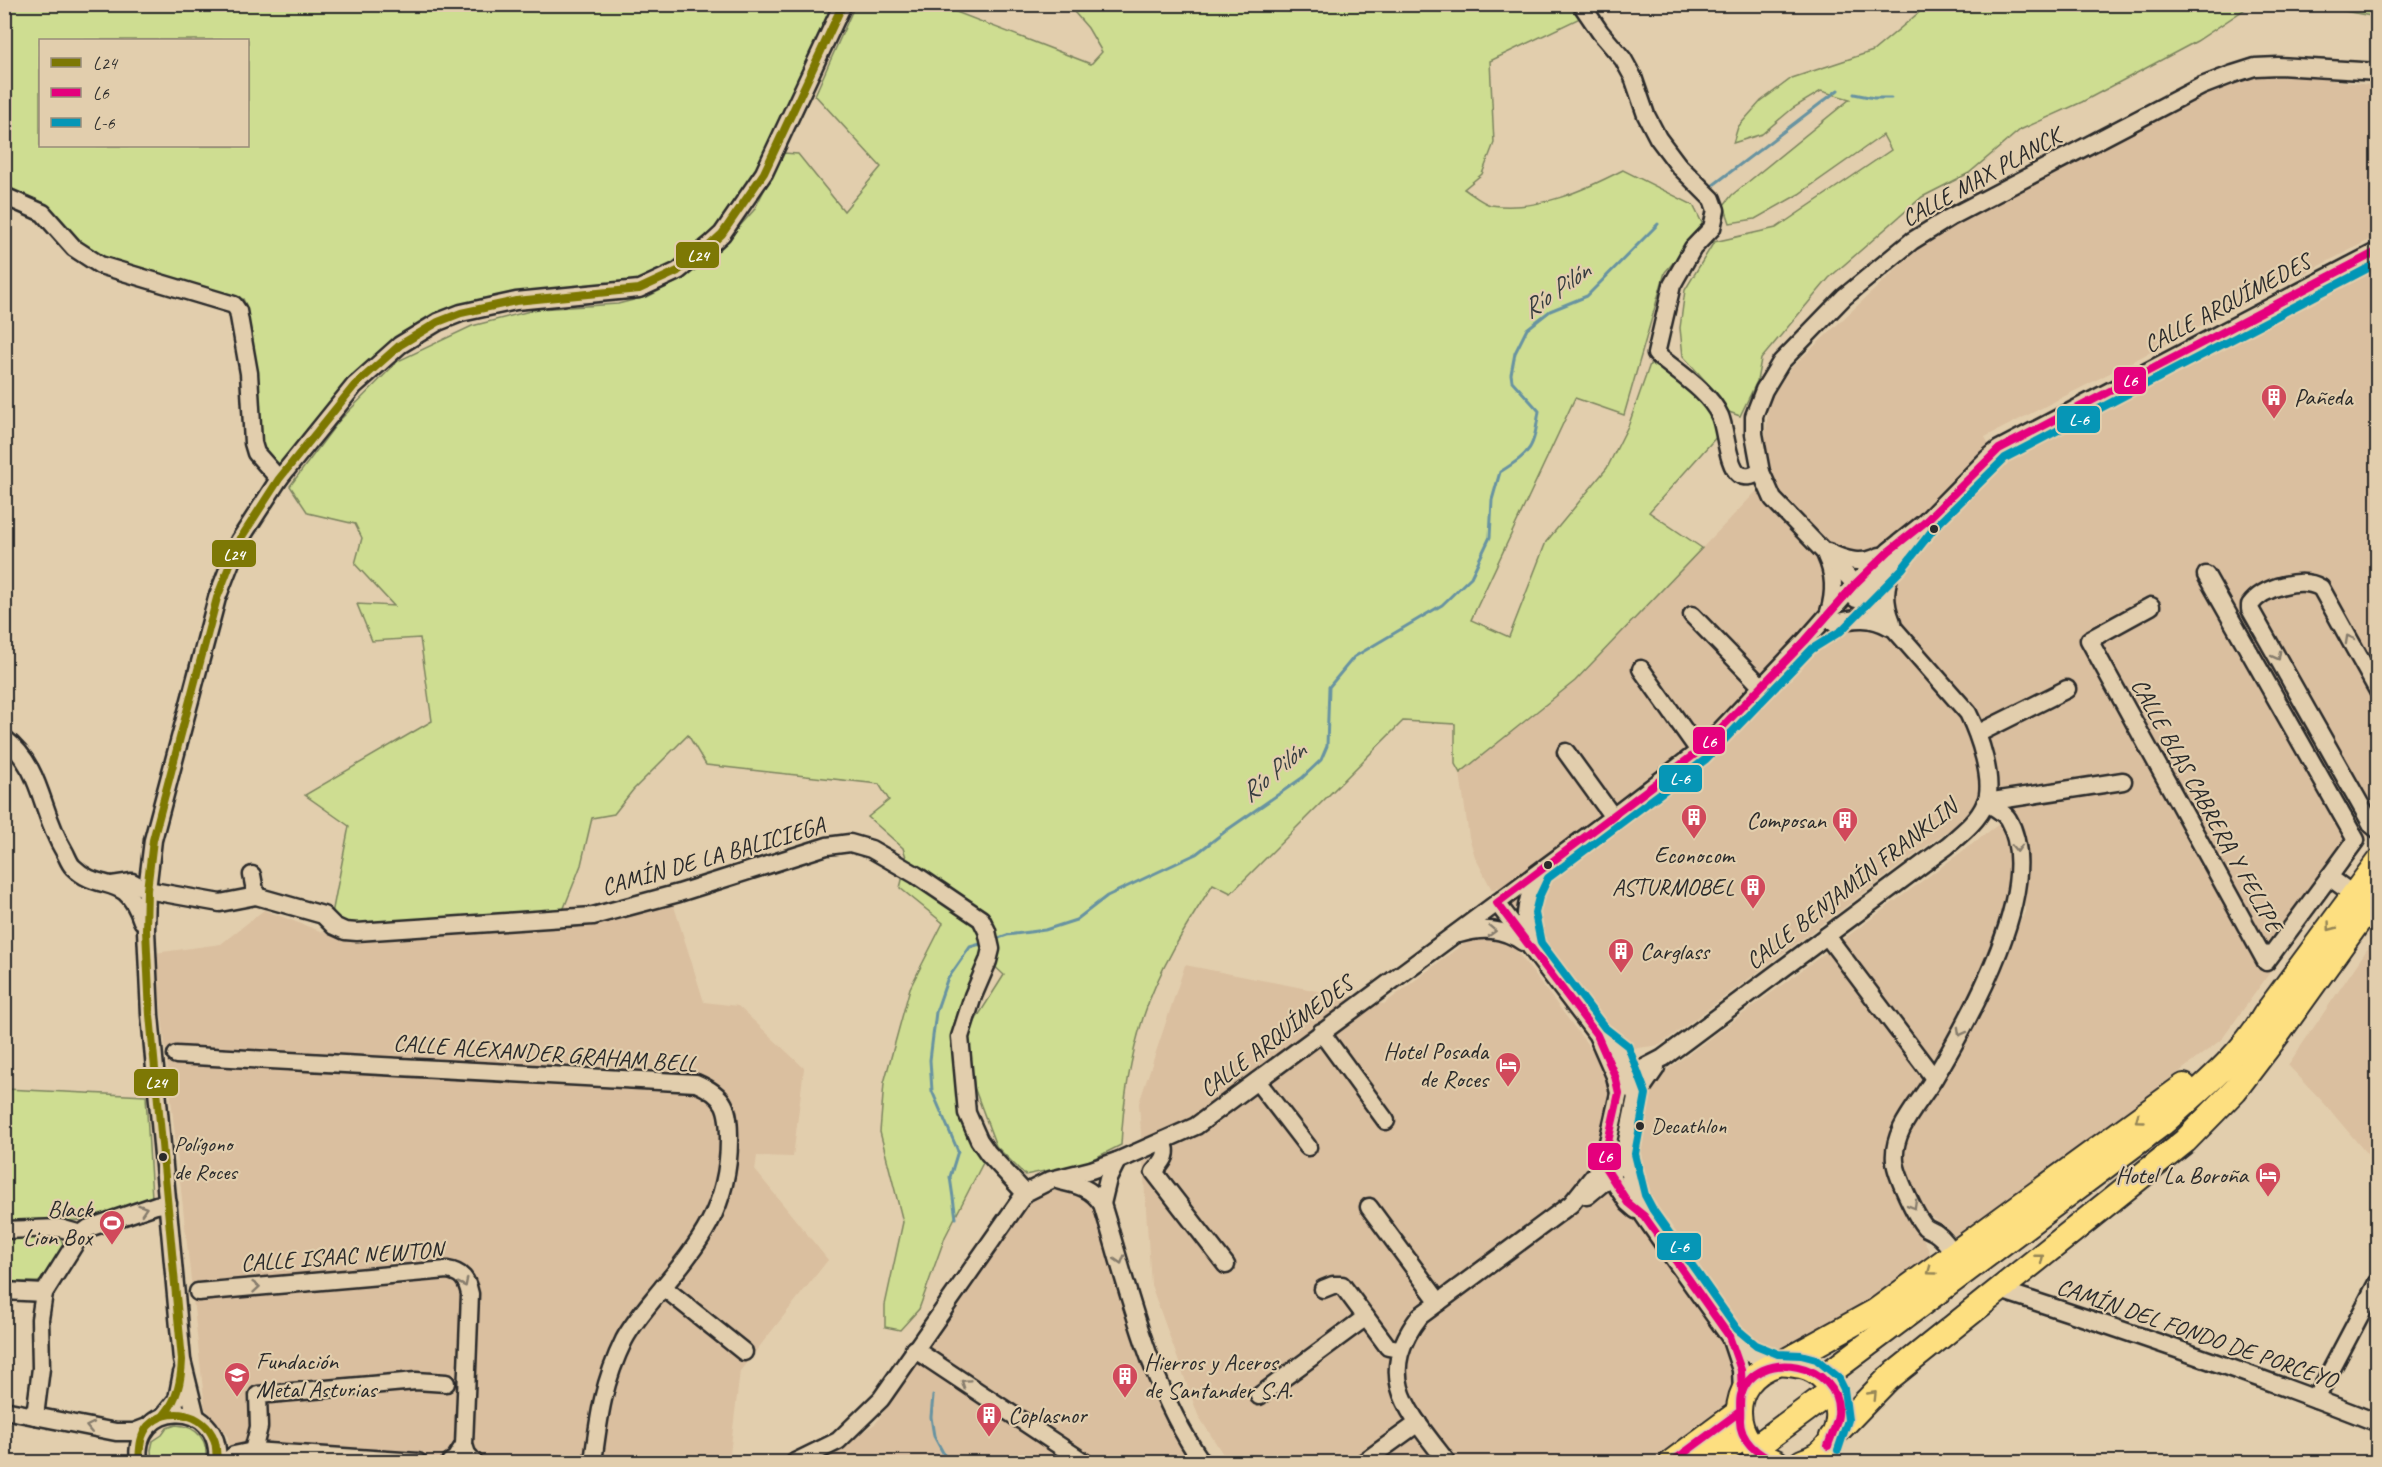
<svg xmlns="http://www.w3.org/2000/svg" width="2382" height="1467" font-family="Caveat,sans-serif">
  <rect width="100%" height="100%" fill="#e2cead"/>
  <filter id="ink" filterUnits="userSpaceOnUse"><feTurbulence type="fractalNoise" baseFrequency=".0167" numOctaves="2"/><feDisplacementMap in="SourceGraphic" scale="12" xChannelSelector="R" yChannelSelector="G"/><feConvolveMatrix kernelMatrix="1 2 1 2 8 2 1 2 1" color-interpolation-filters="sRGB"/></filter>
  <g filter="url(#ink)">
    <!-- built -->
    <g fill="#dabf9f">
      <path d="M2277 73 2377 86V236L1985 437 1999 463 2377 270V824L2222 1039 1960 1240 1924 1211 1899 1164 1902 1140 2025 912 2021 833 1997 815 1984 814 1944 833 1660 1045 1638 1048 1616 1043 1498 887 1492 890 1475 857 1469 837 1460 773 1575 681 1772 475 1765 440 1769 400 1791 368 1922 245 1959 223 2230 81Z"/>
      <path d="M1999 824 2009 837 2013 881 1991 961 1894 1135 1914 1218 1933 1260 1871 1304 1809 1339 1776 1351 1734 1380 1733 1387 1721 1414 1663 1462H1228L1198 1415 1151 1285 1139 1103 1185 965 1384 1004 1472 937 1489 936 1504 939 1516 950 1600 1061 1659 1076Z"/>
      <path d="M673 903 704 1002 738 1006 804 1068 793 1157 757 1156 755 1170 828 1260 740 1371 729 1462H230L228 1437 205 1408 155 953 221 944 264 910 339 938 597 925Z"/>
      <path d="M2377 935V1166L2324 1103 2288 1065Z"/>
      <path d="M1068 1188 1093 1204 1152 1381 1193 1462H821L876 1423 1024 1203 1042 1192Z"/>
    </g>
    <!-- green -->
    <g fill="#cedd91" stroke="#7c845e" stroke-width="1.5" fill-rule="evenodd">
      <path d="M4 5H836L761 161 718 228 677 262 657 274 634 283 438 315 279 470 265 456 259 441 247 307 243 299 132 269 95 256 38 204 5 189ZM40 40H248V146H40Z"/>
      <path d="M855 5H938L1091 64 1102 52 1088 28 1068 5H1573L1580 18 1490 61 1494 143 1482 174 1464 189C1472 194 1482 203 1491 205 1537 212 1584 190 1623 170L1693 205 1704 227 1665 272 1624 415 1575 398 1471 620 1509 637 1546 542 1607 468 1629 424 1650 364C1673 374 1696 392 1711 412 1715 418 1717 427 1719 434L1649 512 1702 548 1575 681 1460 773 1455 764V724L1403 721 1231 893 1213 884C1186 926 1158 971 1143 1018 1130 1059 1123 1103 1121 1145L1085 1163 1025 1175 996 1146 974 1087 968 1032 1004 975 989 961 962 1029 967 1113 988 1153 945 1237 919 1309 900 1330 885 1327V1305L903 1222 880 1132 884 1083 910 988 943 923 900 888 907 860 903 848 868 817 889 800 879 784 706 765 688 735 633 790 614 814 592 818 581 865 562 913 346 925 332 914 349 826 305 795 432 721 420 638 372 641 357 604 394 606 355 564 362 538 355 524 308 513 290 486 338 422 398 361 472 326 538 309 618 304 649 296 674 283 716 253 754 210 783 153 798 154 844 211 881 167 815 95Z"/>
      <path d="M1928 5H2251L2197 41 2082 102 2020 130 1969 173 1922 197 1829 278 1761 359 1757 381 1740 416 1729 412 1709 385 1683 356 1680 328 1685 290 1714 242 1776 228 1891 150 1883 135 1799 194 1755 219 1730 223 1724 205 1732 195 1850 99 1821 91 1793 108 1762 134 1733 143 1738 127 1761 101 1792 78 1873 51Z"/>
      <path d="M2312 5H2377V17Z"/>
      <path d="M5 1089 146 1096 152 1198 84 1220 5 1223Z"/>
      <path d="M57 1234 64 1245 41 1280 38 1282H13L5 1277 4 1235Z"/>
      <path d="M176 1425C197 1426 210 1441 205 1462H152L151 1450 153 1441 162 1435 167 1428Z"/>
    </g>
    <g fill="none" stroke-linecap="round" stroke-linejoin="round">
      <!-- stream -->
      <g stroke="#6793a1" stroke-width="3">
        <path d="M1854 94 1874 98H1891"/>
        <path d="M1712 186 1838 90"/>
        <path d="M993 940 1007 935 1045 930 1076 920 1107 896 1196 854 1227 830 1302 778 1321 760 1327 746 1329 687 1354 657 1442 605 1471 577 1490 537 1492 500 1500 472C1533 451 1533 449 1539 411L1512 381 1511 374 1515 353 1527 329 1550 311 1587 296 1658 224"/>
        <path d="M956 1218 950 1177 958 1151 932 1091 930 1060 936 1012 947 980 970 947 984 943"/>
        <path d="M933 1396 931 1417 934 1436 948 1462"/>
      </g>
      <!-- minor casing -->
      <g stroke="#2b2b2b" stroke-width="21">
        <g id="minor">
          <path d="M1581 4 1600 32 1623 59 1633 77 1646 115 1658 138 1679 166 1712 199 1716 210 1712 228 1693 248 1672 285 1656 354C1677 372 1709 391 1720 416 1726 430 1727 465 1739 474 1747 479 1754 475 1761 472"/>
          <path d="M4 196 43 213 74 248 100 265 234 305 238 311 249 373 253 443 256 453 279 479"/>
          <path d="M1828 552C1846 561 1862 565 1880 556"/>
          <path d="M1826 556C1835 575 1835 593 1829 612"/>
          <path d="M2206 575 2356 840 2329 877 2354 895"/>
          <path d="M1856 599 1895 562 1910 541"/>
          <path d="M2151 606 2089 640 2266 962 2329 877"/>
          <path d="M1692 615 1762 687"/>
          <path d="M1892 622C1884 603 1884 586 1893 567"/>
          <path d="M1834 623C1855 618 1871 616 1890 627"/>
          <path d="M1641 669 1699 751"/>
          <path d="M2378 691 2321 588C2302 576 2263 587 2250 605V609L2372 825 2378 830"/>
          <path d="M1979 733 2067 689"/>
          <path d="M4 738C44 770 39 810 64 851 67 856 69 863 73 867 101 895 125 870 142 921"/>
          <path d="M1566 752 1613 817"/>
          <path d="M1986 802 2123 781"/>
          <path d="M252 875 256 896"/>
          <path d="M112 885 132 882 147 890 220 903 256 896 323 915 334 926 345 931 357 932 593 916 679 893 827 846 850 843 871 849 916 875 981 919 987 931 991 949 988 961 973 996 960 1037 967 1113 979 1140 988 1153 1025 1193"/>
          <path d="M1459 934C1483 927 1502 928 1523 942"/>
          <path d="M1827 936 1934 1078"/>
          <path d="M1529 941C1522 916 1527 897 1539 874"/>
          <path d="M1321 1032 1386 1121"/>
          <path d="M176 1055 696 1083C726 1096 729 1108 729 1140 729 1207 700 1243 659 1292 647 1307 633 1323 624 1340 603 1383 599 1416 593 1462"/>
          <path d="M1257 1081 1308 1147"/>
          <path d="M1619 1093 1636 1072 1663 1058 1947 846C1961 834 1978 821 1985 804 1996 782 1978 733 1968 713L1855 584 1773 499 1761 472 1754 434V416L1764 390 1781 362 1844 297 1912 241 1949 218 2202 86 2233 74 2255 67 2278 66 2378 72"/>
          <path d="M1636 1097 1656 1068"/>
          <path d="M1163 1141C1170 1155 1163 1161 1154 1172L1226 1265"/>
          <path d="M1624 1154 1635 1199 1644 1216 1676 1262 1729 1336 1751 1354 1776 1364"/>
          <path d="M1605 1168 1628 1203 1636 1210"/>
          <path d="M1060 1181C1078 1185 1091 1188 1102 1204 1129 1291 1149 1386 1202 1462"/>
          <path d="M1587 1196 1604 1182 1623 1160 1636 1097 1619 1052 1598 1036"/>
          <path d="M1102 1204 1108 1179 1117 1161"/>
          <path d="M1369 1207 1439 1302"/>
          <path d="M4 1230 60 1228 81 1234"/>
          <path d="M1954 1255C1950 1248 1944 1239 1937 1234 1934 1231 1928 1230 1925 1227 1916 1217 1896 1175 1895 1161 1892 1129 1920 1103 1935 1077 1970 1018 2046 885 2008 819 2004 812 1993 807 1986 802"/>
          <path d="M663 1287 744 1352"/>
          <path d="M1323 1289 1333 1285H1342L1388 1347 1399 1349"/>
          <path d="M2000 1290C2127 1331 2254 1374 2378 1423"/>
          <path d="M4 1291 44 1293"/>
          <path d="M198 1292 447 1270C462 1272 467 1280 470 1294L464 1445 467 1454 474 1462"/>
          <path d="M1730 1337 1741 1370 1742 1392"/>
          <path d="M914 1349 1084 1462"/>
          <path d="M1259 1396 1366 1317"/>
          <path d="M2316 1399 2378 1281"/>
          <path d="M4 1410 116 1432H134L147 1427"/>
          <path d="M164 1415 177 1399 182 1373"/>
          <path d="M35 1416 41 1368 40 1319 44 1293 81 1234 89 1228 156 1205 168 1203"/>
          <path d="M196 1417 182 1360 150 1015 146 930 147 890 153 840 217 598 239 541 279 479 354 386 400 345 438 322 461 313 516 301 639 289 678 271 710 245 722 234 764 173 843 4"/>
          <path d="M253 1451 259 1427 258 1395 416 1381 446 1383"/>
          <path d="M139 1462C130 1400 223 1395 217 1462"/>
          <path d="M225 1462 234 1455 253 1451 418 1462"/>
          <path d="M450 1462 455 1459 464 1445"/>
          <path d="M795 1462 838 1441 881 1399 1025 1193 1051 1180 1091 1170 1117 1161 1196 1126 1613 817 1699 751 1720 731 1805 641 1855 584 1889 551 1924 523 1987 459 1999 449 2378 251"/>
          <path d="M1364 1462 1418 1423"/>
          <path d="M1447 1462C1409 1412 1373 1377 1420 1316L1571 1204 1603 1164 1619 1093 1615 1076 1597 1035 1497 903"/>
        </g>
      </g>
      <!-- highway casing -->
      <g stroke="#2b2b2b" stroke-width="28">
        <g id="highway">
          <path d="M1782 1363 1876 1311 2184 1086"/>
          <path d="M1832 1371 2163 1123C2199 1090 2240 1058 2265 1015L2378 862"/>
          <path d="M1832 1437 1888 1379 2185 1141 2235 1090 2277 1035 2378 894"/>
          <path d="M1764 1441 1822 1398"/>
          <path d="M1672 1462 1738 1413"/>
          <path d="M1709 1462 1733 1445"/>
          <path d="M1776 1462C1728 1444 1725 1380 1777 1364 1782 1363 1789 1364 1795 1365 1833 1368 1851 1416 1828 1445 1822 1454 1811 1459 1802 1462"/>
        </g>
      </g>
      <!-- minor -->
      <use href="#minor" stroke="#e2cead" stroke-width="16"/>
      <!-- highway -->
      <use href="#highway" stroke="#fddf80" stroke-width="24"/>
      <!-- bus-1 casing -->
      <g stroke="#e2cead" stroke-width="12">
        <g id="bus-1">
          <path d="M164 1415C178 1398 181 1381 182 1360L150 1015 146 930 147 890 153 840 217 598 239 541 279 479 354 386 400 345 438 322 461 313 516 301 639 289 678 271 710 245 722 234 764 173 843 4"/>
          <path d="M139 1462C140 1450 139 1437 148 1426 168 1405 204 1413 214 1439 217 1445 216 1455 217 1462"/>
        </g>
      </g>
      <!-- bus-2 casing -->
      <g stroke="#e2cead" stroke-width="12">
        <g id="bus-2">
          <path d="M1742 1392 1741 1370 1729 1336 1644 1216 1628 1203 1603 1164 1619 1093 1615 1076 1597 1035 1497 903 1699 751 1805 641 1855 584 1889 551 1924 523 1999 449 2378 251"/>
          <path d="M1672 1462 1738 1413"/>
          <path d="M1776 1462C1758 1455 1739 1440 1740 1419 1741 1412 1739 1402 1741 1395 1756 1346 1843 1362 1838 1415 1837 1425 1831 1436 1828 1446"/>
        </g>
      </g>
      <!-- bus-3 casing -->
      <g stroke="#e2cead" stroke-width="12">
        <path id="bus-3" d="M1838 1450 1848 1420 1844 1389 1838 1377 1816 1359 1801 1355 1778 1354 1756 1345 1737 1329 1653 1210 1645 1195 1635 1154 1646 1094 1628 1046 1605 1028 1541 943 1535 913 1539 897 1548 878 1706 759 1812 649 1841 631 1902 569 1935 527 2005 458 2378 263"/>
      </g>
      <!-- bus-1 -->
      <use href="#bus-1" stroke="#7d7805" stroke-width="8"/>
      <!-- bus-2 -->
      <use href="#bus-2" stroke="#e5007d" stroke-width="8"/>
      <!-- bus-3 -->
      <use href="#bus-3" stroke="#0696b6" stroke-width="8"/>
    </g>
    <!-- one-way arrows -->
    <defs><path id="oneway-chevron" d="M-2-3.5L2.5 0L-2 3.5" fill="none" stroke-width="1.6" stroke-linecap="round" stroke-linejoin="round" transform="scale(1.5)"/></defs>
    <g stroke="#867c6c">
      <use href="#oneway-chevron" transform="translate(2349 639) rotate(-119)"/>
      <use href="#oneway-chevron" transform="translate(2277 656) rotate(61)"/>
      <use href="#oneway-chevron" transform="translate(2017 848) rotate(88)"/>
      <use href="#oneway-chevron" transform="translate(1492 931) rotate(2)"/>
      <use href="#oneway-chevron" transform="translate(1961 1032) rotate(119)"/>
      <use href="#oneway-chevron" transform="translate(1913 1205) rotate(60)"/>
      <use href="#oneway-chevron" transform="translate(143 1209) rotate(-18)"/>
      <use href="#oneway-chevron" transform="translate(1120 1260) rotate(73)"/>
      <use href="#oneway-chevron" transform="translate(464 1283) rotate(63)"/>
      <use href="#oneway-chevron" transform="translate(256 1287) rotate(-5)"/>
      <use href="#oneway-chevron" transform="translate(965 1383) rotate(-146)"/>
      <use href="#oneway-chevron" transform="translate(90 1427) rotate(-168)"/>
    </g>
    <g stroke="#948556">
      <use href="#oneway-chevron" transform="translate(2331 927) rotate(127)"/>
      <use href="#oneway-chevron" transform="translate(2139 1119) rotate(144)"/>
      <use href="#oneway-chevron" transform="translate(2040 1258) rotate(-39)"/>
      <use href="#oneway-chevron" transform="translate(1931 1271) rotate(144)"/>
      <use href="#oneway-chevron" transform="translate(1873 1395) rotate(-46)"/>
    </g>
  </g>
  <!-- icons -->
  <defs>
    <g id="building-pin" transform="scale(1.35)"><path d="M0 17L-7.5 6A9.5 9.5 0 1 1 7.5 6Z" fill="#d1495b" stroke="#e2cead"/><path d="M-4-6H4V6H1V3H-1V6H-4ZM-2.5-4.3h1.7v1.8h-1.7ZM.8-4.3h1.7v1.8H.8ZM-2.5-1h1.7V.8h-1.7ZM.8-1h1.7V.8H.8Z" fill="#fff"/></g>
    <g id="hotel-pin" transform="scale(1.35)"><path d="M0 17L-7.5 6A9.5 9.5 0 1 1 7.5 6Z" fill="#d1495b" stroke="#e2cead"/><path d="M-6-4.5h1.5V1H6V5H4.5V3h-9V5H-6ZM-4 0a1.8 1.8 0 1 1 3.6 0ZM.5 0V-2.5h3Q6-2.5 6 0Z" fill="#fff"/></g>
    <g id="stadium-pin" transform="scale(1.35)"><path d="M0 17L-7.5 6A9.5 9.5 0 1 1 7.5 6Z" fill="#d1495b" stroke="#e2cead"/><path d="M0-5a6.5 5 0 1 0 0 10a6.5 5 0 1 0 0-10ZM-3.5-1.8h7v3.6h-7Z" fill="#fff"/></g>
    <g id="school-pin" transform="scale(1.35)"><path d="M0 17L-7.5 6A9.5 9.5 0 1 1 7.5 6Z" fill="#d1495b" stroke="#e2cead"/><path d="M0-5L7-2L0 1L-7-2ZM-4 1L0 2.5L4 1V4Q0 6-4 4Z" fill="#fff"/></g>
  </defs>
  <g fill-rule="evenodd">
    <use href="#building-pin" x="2274" y="397"/>
    <use href="#building-pin" x="1694" y="817"/>
    <use href="#building-pin" x="1845" y="820"/>
    <use href="#building-pin" x="1753" y="887"/>
    <use href="#building-pin" x="1621" y="951"/>
    <use href="#hotel-pin" x="1508" y="1065"/>
    <use href="#hotel-pin" x="2268" y="1175"/>
    <use href="#stadium-pin" x="112" y="1223"/>
    <use href="#school-pin" x="237" y="1375"/>
    <use href="#building-pin" x="1125" y="1376"/>
    <use href="#building-pin" x="989" y="1415"/>
  </g>
  <!-- markers -->
  <g fill="#2b2b2b" stroke="#e2cead" stroke-width="2">
    <circle cx="1934" cy="529" r="5"/>
    <circle cx="1548" cy="865" r="5"/>
    <circle cx="1640" cy="1126" r="5"/>
    <circle cx="163" cy="1157" r="5"/>
  </g>
  <g text-anchor="middle" dominant-baseline="central" stroke-width="4.5" stroke-linejoin="round" paint-order="stroke">
    <!-- bus labels -->
    <g font-size="22" fill="#2b2b2b" stroke="#e2cead" text-anchor="start">
      <text x="1651" y="1126">Decathlon</text>
      <text x="174" y="1144">Polígono<tspan x="174" dy="28">de Roces</tspan></text>
    </g>
    <!-- street labels -->
    <g font-size="24" fill="#2b2b2b" stroke="#e2cead">
      <text transform="translate(1981 177) rotate(-29)">CALLE MAX PLANCK</text>
      <text transform="translate(2227 303) rotate(-28)">CALLE ARQUÍMEDES</text>
      <text transform="translate(2207 805) rotate(61)">CALLE BLAS CABRERA Y FELIPE</text>
      <text transform="translate(713 856) rotate(-16)">CAMÍN DE LA BALICIEGA</text>
      <text transform="translate(1851 884) rotate(-38)">CALLE BENJAMÍN FRANKLIN</text>
      <text transform="translate(1276 1036) rotate(-37)">CALLE ARQUÍMEDES</text>
      <text transform="translate(545 1053) rotate(4)">CALLE ALEXANDER GRAHAM BELL</text>
      <text transform="translate(342 1256) rotate(-4)">CALLE ISAAC NEWTON</text>
      <text transform="translate(2197 1333) rotate(19)">CAMÍN DEL FONDO DE PORCEYO</text>
    </g>
    <!-- poi labels -->
    <g font-size="24" fill="#2b2b2b" stroke="#e2cead" text-anchor="start">
      <text x="2294" y="397">Pañeda</text>
      <text x="1826" y="820" text-anchor="end">Composan</text>
      <text x="1694" y="855" text-anchor="middle">Econocom</text>
      <text x="1734" y="887" text-anchor="end">ASTURMOBEL</text>
      <text x="1640" y="951">Carglass</text>
      <text x="1488" y="1051" text-anchor="end">Hotel Posada<tspan x="1488" dy="28">de Roces</tspan></text>
      <text x="2248" y="1175" text-anchor="end">Hotel La Boroña</text>
      <text x="92" y="1209" text-anchor="end">Black<tspan x="92" dy="28">Lion Box</tspan></text>
      <text x="256" y="1361">Fundación<tspan x="256" dy="28">Metal Asturias</tspan></text>
      <text x="1144" y="1362">Hierros y Aceros<tspan x="1144" dy="28">de Santander S.A.</tspan></text>
      <text x="1008" y="1415">Coplasnor</text>
    </g>
    <!-- water labels -->
    <g font-size="26" font-style="italic" fill="#353c3f" stroke="#e2cead">
      <text transform="translate(1556 290) rotate(-35)">Río Pilón</text>
      <text transform="translate(1273 772) rotate(-40)">Río Pilón</text>
    </g>
  </g>
  <g stroke="#e2cead" stroke-width="2">
    <rect x="675" y="241" width="45" height="28" rx="6" fill="#7d7805"/>
    <rect x="2113" y="366" width="34" height="29" rx="6" fill="#e5007d"/>
    <rect x="2056" y="405" width="45" height="29" rx="6" fill="#0696b6"/>
    <rect x="211" y="539" width="46" height="29" rx="6" fill="#7d7805"/>
    <rect x="1692" y="726" width="34" height="29" rx="6" fill="#e5007d"/>
    <rect x="1658" y="764" width="45" height="29" rx="6" fill="#0696b6"/>
    <rect x="133" y="1068" width="46" height="29" rx="6" fill="#7d7805"/>
    <rect x="1587" y="1142" width="35" height="29" rx="6" fill="#e5007d"/>
    <rect x="1656" y="1232" width="46" height="29" rx="6" fill="#0696b6"/>
  </g>
  <g font-size="16" text-anchor="middle" font-weight="bold" fill="#fff">
    <text x="698" y="261">L24</text>
    <text x="2130" y="386">L6</text>
    <text x="2079" y="425">L-6</text>
    <text x="234" y="560">L24</text>
    <text x="1709" y="747">L6</text>
    <text x="1680" y="784">L-6</text>
    <text x="156" y="1088">L24</text>
    <text x="1605" y="1162">L6</text>
    <text x="1679" y="1252">L-6</text>
  </g>
  <!-- margin -->
  <rect width="2382" height="1467" fill="none" stroke="#e2cead" stroke-width="24"/>
  <rect x="12" y="12" width="2358" height="1443" fill="none" stroke="#2b2b2b" stroke-width="2" filter="url(#ink)"/>
  <!-- legend -->
  <rect x="39" y="39" width="210" height="108" fill="#e2cead" stroke="#998d79" stroke-width="1.5"/>
  <rect x="51" y="58" width="30" height="9" fill="#7d7805" stroke="#998d79" stroke-width="1.5"/>
  <text x="93" y="69" font-size="18" fill="#2b2b2b">L24</text>
  <rect x="51" y="88" width="30" height="9" fill="#e5007d" stroke="#998d79" stroke-width="1.5"/>
  <text x="93" y="99" font-size="18" fill="#2b2b2b">L6</text>
  <rect x="51" y="118" width="30" height="9" fill="#0696b6" stroke="#998d79" stroke-width="1.5"/>
  <text x="93" y="129" font-size="18" fill="#2b2b2b">L-6</text>
</svg>
